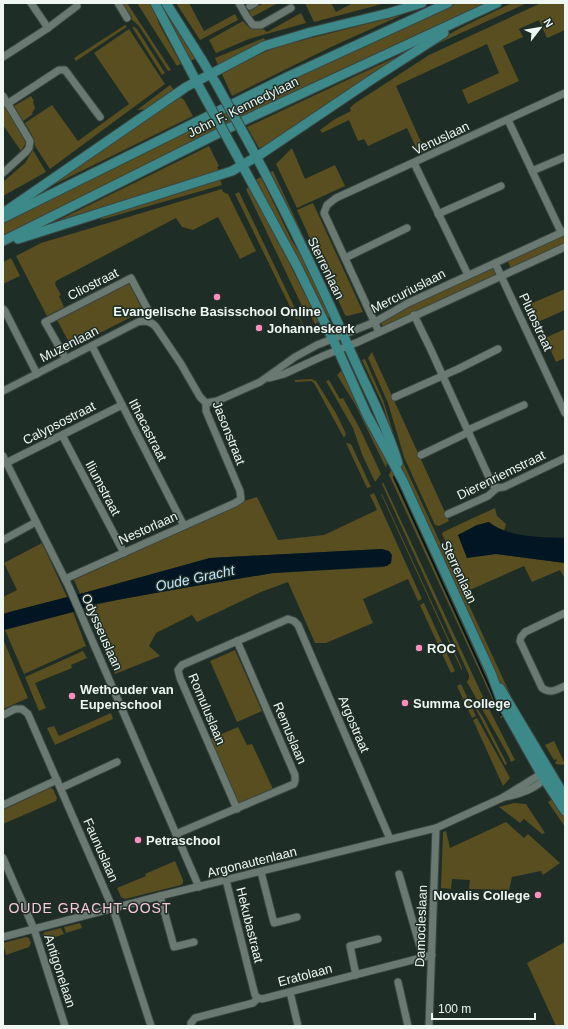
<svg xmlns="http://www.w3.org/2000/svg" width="568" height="1029" font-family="Helvetica,sans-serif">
  <rect width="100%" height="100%" fill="#1f2d27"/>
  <!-- green -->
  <g fill="#584e1f">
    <path d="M122 3H127L171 70 168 71 139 26 131 19 132 17Z"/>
    <path d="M137 3H151L159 24 182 66 180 64 177 66Z"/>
    <path d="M159 3H164L198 57 191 61Z"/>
    <path d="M176 3H189L204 31 235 14 238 20 200 40Z"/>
    <path d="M264 3H278L252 17 249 11Z"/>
    <path d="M305 3H331L336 12 353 3H386L314 22Z"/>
    <path d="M456 3H485L297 90 3 236V223L312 69Z"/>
    <path d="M512 3H527L428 48H426C453 30 483 17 512 3Z"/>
    <path d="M541 3H565V30L547 38 539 20 519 29 523 37 503 46 519 81 468 104 462 90 499 73 487 44 396 86 425 151 419 154 407 128 368 146 364 139 358 141 349 120 322 133 320 130 335 119 351 111 350 108 354 104 429 55Z"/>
    <path d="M301 13 306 23 249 39 216 53 209 40 243 21C252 34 259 24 267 32Z"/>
    <path d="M402 15 331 47 232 96 221 72 276 47Z"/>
    <path d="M125 25 127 27 125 28 76 61 74 58Z"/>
    <path d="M132 27H134L137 29 165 73 162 75Z"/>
    <path d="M129 29 165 84 50 169 35 146 33 137 25 123 52 105 78 141 129 104 94 53Z"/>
    <path d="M264 38 266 42 218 65 215 58Z"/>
    <path d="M411 50 264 147 259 148 247 127Z"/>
    <path d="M170 85 175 91 148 109 137 110Z"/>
    <path d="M31 96 34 101 33 102 35 108 32 113 33 114 23 121 14 106Z"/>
    <path d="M179 96 184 100 193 116 47 188V187Z"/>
    <path d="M3 103 25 139V144L21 151 3 125Z"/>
    <path d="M209 146 219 166 217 167 219 171 57 221Z"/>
    <path d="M292 148 305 179 335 165 345 186 297 208 276 164Z"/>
    <path d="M33 150 46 172 3 196V182L25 163Z"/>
    <path d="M273 171 339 313 337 314 283 196 270 172Z"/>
    <path d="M261 177 292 241 305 261 331 317 328 318 282 227 275 219 253 181Z"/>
    <path d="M220 179 222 185 100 220 106 215Z"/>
    <path d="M249 187 287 252 290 265 319 322 315 324 305 305 302 306 246 189Z"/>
    <path d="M222 189 223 192 228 194 256 251 240 259 218 217 193 230 182 227 176 218 56 281 55 284 61 295 59 296 64 307 47 316 16 256 41 243Z"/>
    <path d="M239 192 306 331 305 332 299 318 296 319 235 194Z"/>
    <path d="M313 203 363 312 347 316 345 315 297 210Z"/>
    <path d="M565 232V245L511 269 507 259Z"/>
    <path d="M11 258 20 276 3 284V262Z"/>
    <path d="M491 267 494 268 496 273 495 276 383 328 381 322 401 308Z"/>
    <path d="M129 283 143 311 80 343 71 346 57 320Z"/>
    <path d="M565 289V310L538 322 530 304Z"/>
    <path d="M565 329V358L556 362 545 338Z"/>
    <path d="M372 352 449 521 439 526 435 525 404 457 388 403 368 358Z"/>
    <path d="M365 359 383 400 401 458 512 698 510 699 500 684 492 667 404 474 383 405 362 360Z"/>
    <path d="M343 369 387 463 386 468 355 404 337 375Z"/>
    <path d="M311 379 316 381 337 415 346 434 344 438 314 383 311 381 295 382V380Z"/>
    <path d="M329 380 340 399 343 398 360 429 381 474 375 482 362 454 353 428 326 381Z"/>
    <path d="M346 443 351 444 371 487 367 488Z"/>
    <path d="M392 468 493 687 504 716 501 718 389 475Z"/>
    <path d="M383 482 484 699 515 760 511 762 508 755 467 682 469 678V675L382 484Z"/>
    <path d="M374 493 422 599 418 601 408 579 363 599 373 623 326 643H315L288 582 261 592 197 622 192 615 156 633 149 646 160 656 115 674 86 607 130 597 273 573 385 567 382 549 210 558 80 594 74 580 240 504 244 501 257 497 278 540 324 535 377 510 370 495Z"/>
    <path d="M381 494H382L462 668V671Z"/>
    <path d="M495 508 497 516 506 524 504 531 500 530 488 522 458 535 467 557 496 554 565 563V579L560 570 532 582 524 566 470 590 467 589 442 534 443 532Z"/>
    <path d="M42 543 67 597 3 614V597L17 590 4 563Z"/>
    <path d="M424 603 455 671 451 673 420 605Z"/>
    <path d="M73 612 86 646 24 674 5 630Z"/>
    <path d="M3 639 28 698 3 709Z"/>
    <path d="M235 650 262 711 237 722 210 661Z"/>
    <path d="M83 651 87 658 71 665 72 668 35 683 46 708 39 711 25 677Z"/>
    <path d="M461 684 476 716 472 718 457 686Z"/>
    <path d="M468 694 484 719 507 764 505 765Z"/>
    <path d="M111 713 113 719 55 745 47 728 54 726 59 736Z"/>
    <path d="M477 718 510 778 503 786 473 720Z"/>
    <path d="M238 727 247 745 252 744 273 789 238 804 210 739Z"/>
    <path d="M554 741 565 764 562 765 556 764 555 762 557 761 556 759 554 760 545 745Z"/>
    <path d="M50 788 53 789 57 798 56 801 3 824V810Z"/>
    <path d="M552 796 565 815V827L548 802 551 800 550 797Z"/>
    <path d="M514 803 526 804 545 833 542 834 524 819 520 823 499 807Z"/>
    <path d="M506 822 524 838 528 834 560 863 543 875 541 871 512 877 509 890 469 889 470 880 452 879 451 889 441 888 443 832 446 831 450 848Z"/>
    <path d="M175 861 183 880V883L181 885 125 899 121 897 117 888 146 876 145 874Z"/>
    <path d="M80 923 82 928 66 933 64 927Z"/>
    <path d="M61 928 64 934 47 940 44 939 42 935 45 932Z"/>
    <path d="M26 937 29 938 31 943 29 947 6 955 3 943Z"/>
    <path d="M565 942V1026H556L527 963Z"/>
  </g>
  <!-- water -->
  <g fill="#011622">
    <path d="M489 522C509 538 540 537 565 538V563L496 554 467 558 458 535 477 525Z"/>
    <path d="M382 549 389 551 392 555 391 563 387 566 273 573 189 587 95 604 73 612 3 630V614L13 611 80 594 210 558Z"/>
  </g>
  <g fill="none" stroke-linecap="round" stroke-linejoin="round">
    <!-- stream -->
    <path stroke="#011622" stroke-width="2" d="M394 477 490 688 501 715"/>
    <!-- minor casing -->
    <g stroke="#3b4742" stroke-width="9">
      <g id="minor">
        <path d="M31 3 48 28"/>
        <path d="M118 3 127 18"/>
        <path d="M239 3 247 17 253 25H261L291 8"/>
        <path d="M250 6 255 3"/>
        <path d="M3 57 48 28 77 6"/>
        <path d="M3 96 30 141 29 148 26 152 3 173"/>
        <path d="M7 104 59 70H65L100 117"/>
        <path d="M508 120 561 232"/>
        <path d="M414 163 468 275"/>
        <path d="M532 171 565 157"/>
        <path d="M438 214 501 186"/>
        <path d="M345 258 407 228"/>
        <path d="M495 263 565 413"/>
        <path d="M3 309 5 311 37 374"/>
        <path d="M414 315 431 350 492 484 497 488"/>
        <path d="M379 332 324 213 327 205 336 198 565 93"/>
        <path d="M92 346 184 526"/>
        <path d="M66 359 45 322 131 278 148 310 149 313 147 321"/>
        <path d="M269 378 284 374 323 356 358 342 565 247"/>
        <path d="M3 391 138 322C145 320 151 321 156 327L181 364 200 397 206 403"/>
        <path d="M395 397 458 369 498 349"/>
        <path d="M206 403 217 401 260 382 295 357 317 345 375 322 408 303 565 231"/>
        <path d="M468 430 524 405"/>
        <path d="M62 435 124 553"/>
        <path d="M421 455 469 432"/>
        <path d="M3 456 69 587 199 887"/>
        <path d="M6 463 122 405"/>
        <path d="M448 514 488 496 497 488 504 487 565 458"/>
        <path d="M3 540 36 522"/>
        <path d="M65 579 235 503 241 499 240 491 206 411V403"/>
        <path d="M565 613 525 632 521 637 520 641 542 688C550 694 556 690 565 686"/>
        <path d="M3 715 15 709H22L28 714 113 909 151 1026"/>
        <path d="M61 788 117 762"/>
        <path d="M504 797C519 795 538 788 547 776"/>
        <path d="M3 805 57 780"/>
        <path d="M237 809 180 678 178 670 182 665 288 619 294 621 298 625 390 839"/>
        <path d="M176 834 294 784 295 781V775L237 641"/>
        <path d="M3 858 34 929 65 1026"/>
        <path d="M261 872 274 923 297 917"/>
        <path d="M399 874 423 957"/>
        <path d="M226 880 255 995 258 998"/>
        <path d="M160 896 174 947 194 942"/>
        <path d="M3 937 160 896 436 828 502 798 541 774 546 773"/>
        <path d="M356 975 350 946 378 939"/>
        <path d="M398 982 408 1026"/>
        <path d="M290 992 298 1026"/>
        <path d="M191 1026V1023L195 1018 253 1003 258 998 262 999 432 955"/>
        <path d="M429 1026 436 828"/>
      </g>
    </g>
    <!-- major casing -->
    <g stroke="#3b4742" stroke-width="11">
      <g id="major">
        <path d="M155 3 202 92"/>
        <path d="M166 3 202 60 217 85"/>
        <path d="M250 145C288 215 322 286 354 359 369 393 387 426 398 463"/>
        <path d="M235 152 297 266 338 350 367 415 403 481 491 673 504 708 541 774 565 811"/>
        <path d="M6 211 186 87 264 46 311 32 389 13 422 3"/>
        <path d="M3 218 289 76 448 3"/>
        <path d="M18 239 232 171 261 154 374 78 444 33"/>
        <path d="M3 241 245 120 497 3"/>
        <path d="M500 688 565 797"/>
      </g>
    </g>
    <!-- minor -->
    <use href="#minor" stroke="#6a7a73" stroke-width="7"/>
    <!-- major -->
    <use href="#major" stroke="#3d8889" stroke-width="9"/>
    <!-- major-bridge casing -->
    <g stroke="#3b4742" stroke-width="11" stroke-linecap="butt">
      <g id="major-bridge">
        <path d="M217 85 250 145"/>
        <path d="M202 92 235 152"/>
      </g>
    </g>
    <!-- major-bridge -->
    <use href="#major-bridge" stroke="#3d8889" stroke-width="9"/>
  </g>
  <!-- markers -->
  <g fill="#fd8ebf" stroke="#1f2d27" stroke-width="1.5">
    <circle cx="217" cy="297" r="4"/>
    <circle cx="259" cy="328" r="4"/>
    <circle cx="419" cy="648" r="4"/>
    <circle cx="72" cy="696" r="4"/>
    <circle cx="405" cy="703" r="4"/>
    <circle cx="138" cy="840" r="4"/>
    <circle cx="538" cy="895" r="4"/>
  </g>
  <g text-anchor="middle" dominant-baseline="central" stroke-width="3" stroke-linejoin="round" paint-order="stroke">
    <!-- street labels -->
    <g font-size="13" fill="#eef7f2" stroke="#1f2d27">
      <text transform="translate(243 107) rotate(-26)">John F. Kennedylaan</text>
      <text transform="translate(441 138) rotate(-25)">Venuslaan</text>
      <text transform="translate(326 268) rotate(64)">Sterrenlaan</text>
      <text transform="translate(93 284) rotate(-27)">Cliostraat</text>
      <text transform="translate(408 291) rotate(-27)">Mercuriuslaan</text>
      <text transform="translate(536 322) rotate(65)">Plutostraat</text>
      <text transform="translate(69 344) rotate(-27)">Muzenlaan</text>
      <text transform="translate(59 423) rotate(-27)">Calypsostraat</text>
      <text transform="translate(148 430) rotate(63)">Ithacastraat</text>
      <text transform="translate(229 433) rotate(68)">Jasonstraat</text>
      <text transform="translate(501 475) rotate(-26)">Dierenriemstraat</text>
      <text transform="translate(103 488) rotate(62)">Iliumstraat</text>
      <text transform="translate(148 528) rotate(-24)">Nestorlaan</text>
      <text transform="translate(459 572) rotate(65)">Sterrenlaan</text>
      <text transform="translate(102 632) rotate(66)">Odysseuslaan</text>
      <text transform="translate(207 709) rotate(67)">Romuluslaan</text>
      <text transform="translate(354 724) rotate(67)">Argostraat</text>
      <text transform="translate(290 733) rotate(67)">Remuslaan</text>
      <text transform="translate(101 850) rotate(66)">Faunuslaan</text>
      <text transform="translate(252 862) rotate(-14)">Argonautenlaan</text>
      <text transform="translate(250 925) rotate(76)">Hekubastraat</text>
      <text transform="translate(421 926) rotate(-88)">Damocleslaan</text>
      <text transform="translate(60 971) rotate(72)">Antigonelaan</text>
      <text transform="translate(305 975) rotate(-15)">Eratolaan</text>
    </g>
    <!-- poi labels -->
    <g font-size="13" font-weight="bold" fill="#eef7f2" stroke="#1f2d27" text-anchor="start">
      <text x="217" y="311" text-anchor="middle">Evangelische Basisschool Online</text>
      <text x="267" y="328">Johanneskerk</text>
      <text x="427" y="648">ROC</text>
      <text x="80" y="689">Wethouder van<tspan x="80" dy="15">Eupenschool</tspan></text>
      <text x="413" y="703">Summa College</text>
      <text x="146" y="840">Petraschool</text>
      <text x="530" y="895" text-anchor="end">Novalis College</text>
    </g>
    <!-- water labels -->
    <g font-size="14" font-style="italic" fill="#bfe5fb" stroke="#1f2d27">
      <text transform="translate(195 578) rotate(-12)">Oude Gracht</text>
    </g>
    <!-- neighbourhood labels -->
    <g font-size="14" letter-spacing="1" fill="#f8c8db" stroke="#1f2d27">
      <text x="90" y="908">OUDE GRACHT-OOST</text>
    </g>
  </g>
  <!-- border -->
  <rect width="568" height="1029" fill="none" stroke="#eef7f2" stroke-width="8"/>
  <!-- north arrow -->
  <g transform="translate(540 28) rotate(59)" stroke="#1f2d27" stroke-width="3" paint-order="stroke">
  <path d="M0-3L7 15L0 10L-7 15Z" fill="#eef7f2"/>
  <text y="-6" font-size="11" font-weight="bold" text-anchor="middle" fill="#eef7f2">N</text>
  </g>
  <!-- scale -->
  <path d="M432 1013v6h103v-6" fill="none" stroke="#eef7f2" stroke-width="2"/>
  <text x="438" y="1013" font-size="12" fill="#eef7f2" stroke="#1f2d27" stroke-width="3" paint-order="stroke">100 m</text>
</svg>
